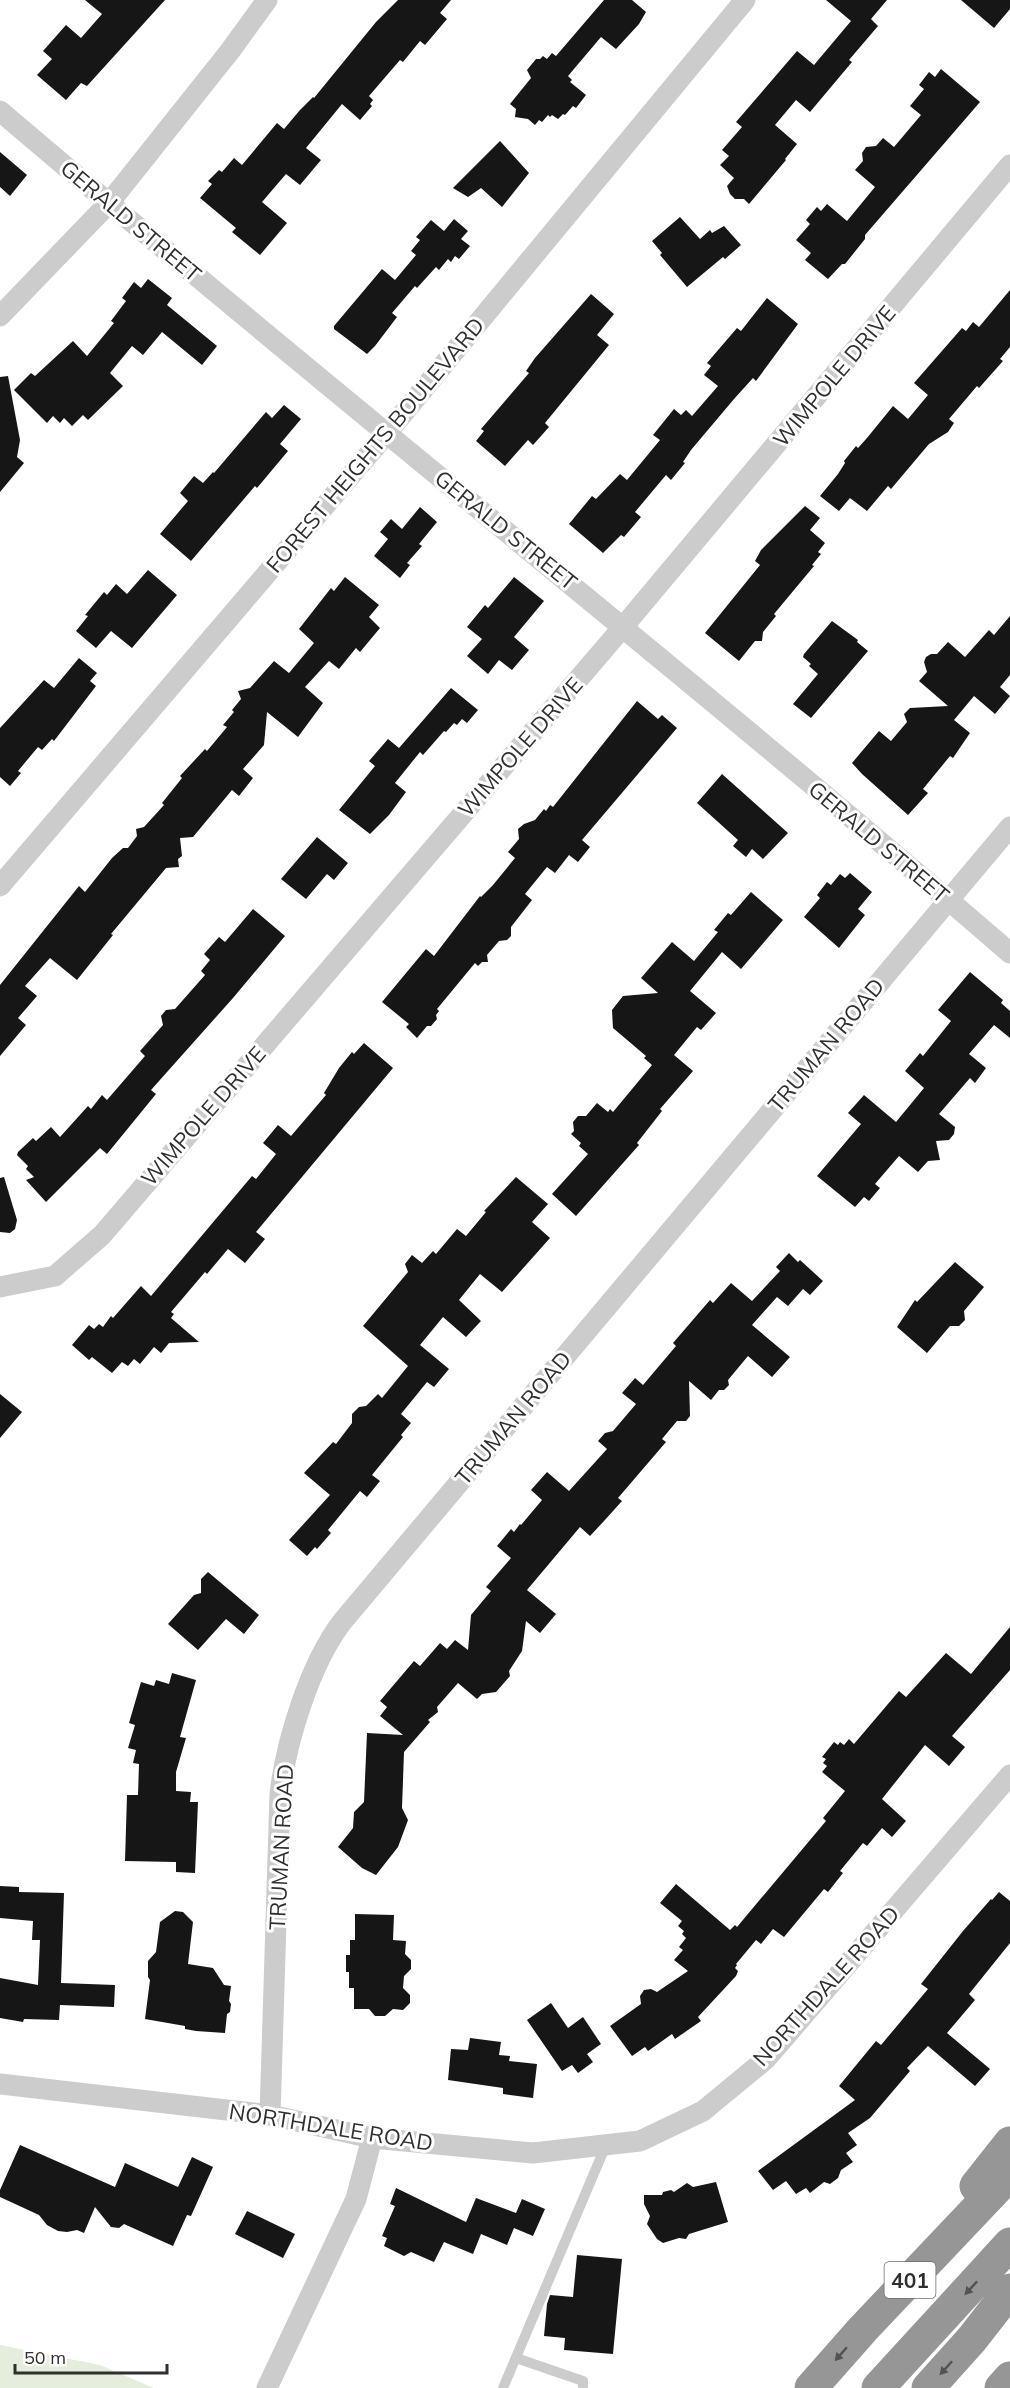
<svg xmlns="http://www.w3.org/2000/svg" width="1010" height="2388" font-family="Mulish,sans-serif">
  <rect width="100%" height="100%" fill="#fff"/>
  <!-- green -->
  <path fill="#e5eddc" d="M0 2345 100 2365 154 2388H0Z"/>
  <!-- building -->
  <g fill="#161616">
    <path d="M85 0H165L87 86 81 83 66 100 37 75 52 59 43 51 66 25 81 38 102 14Z"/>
    <path d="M398 0H451L440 13 447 19 425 45 420 41 403 62 400 60 369 96 373 100 370 104 372 106 360 120 342 104 306 148 321 160 300 185 286 174 262 202 287 223 260 255 232 232 236 228 200 198 212 184 208 181 219 170 222 172 234 158 242 165 277 123 284 129 300 110 313 97 314 98 376 22Z"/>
    <path d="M604 0H632L646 12 639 24 616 49 601 37 568 76 572 80 570 82 586 95 576 108 573 106 565 115 563 114 558 119 552 115 550 117 548 115 542 122 539 120 535 125 528 119 515 117 516 109 510 104 531 78 527 70 536 59H540L543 56 547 59 552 53 556 56Z"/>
    <path d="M826 0H887L871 19 878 26 849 60 852 62 810 112 796 100 775 125 797 144 785 159 786 160 749 204 744 199H735L730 194 727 186 734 178 720 165 729 156 722 150 742 127 736 122 797 51 814 65 851 21Z"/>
    <path d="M961 0H1010V9L994 28Z"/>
    <path d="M941 69 980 102 865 235V239L845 264H842L828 279 805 260 811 253 796 240 810 224 806 220 817 207 821 211 827 204 847 221 875 187 855 170 863 161 862 153 866 147 876 146 883 138 894 147 921 115 910 106 924 89 919 85 929 72 935 77Z"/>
    <path d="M500 141 529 173 502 207 481 188 468 197 453 188Z"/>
    <path d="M0 152 27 175 10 196 0 187Z"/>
    <path d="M680 217 700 239 710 230 712 233 724 226 741 245 725 259 723 257 687 287 660 255 662 253 652 241Z"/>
    <path d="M454 219 468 231 461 239 470 246 459 259 455 256 451 262 448 259 439 270 436 267 417 288 415 286 392 313 397 317 375 346 367 354 334 329V326L382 269 395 280 416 255 411 251 420 240 416 237 431 220 444 231Z"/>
    <path d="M148 279 172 298 167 305 217 346 202 365 162 332 143 355 132 346 110 373 123 386 88 420 83 415 72 426 64 418 60 423 53 416 47 423 14 390 31 373 35 376 73 341 87 356 114 323 111 321 126 301 122 298 134 282 141 288Z"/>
    <path d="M1010 290V347L1000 359 1003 361 979 388 977 386 949 419 954 423 948 432 929 444 891 489 888 486 867 511 850 498 839 511 820 496 838 474 845 463 844 461 856 446 858 448 867 438 893 406 908 419 928 395 914 383 962 328 966 331 973 322 979 327Z"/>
    <path d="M591 294 614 314 597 335 609 345 545 423 549 427 533 445 528 440 505 466 476 441 484 431 481 429 529 373 526 371 535 358Z"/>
    <path d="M767 298 798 324 756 381 753 378 734 399 691 450 683 462 685 463 671 480 666 475 635 512 641 517 624 537 621 535 603 553 569 524 592 496 596 499 620 474 627 480 660 440 653 435 674 409 681 415 686 410 692 416 718 386 704 375 711 366 707 363 737 328 741 331Z"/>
    <path d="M8 376 20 440 17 457 24 463 0 492V377Z"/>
    <path d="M284 405 301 419 280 444 288 451 257 488 255 486 191 561 160 534 188 501 180 493 194 476 203 483 213 472 214 473 266 412 272 418Z"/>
    <path d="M805 506 820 518 810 530 825 543 818 552 821 554 812 565 814 566 774 614 776 616 763 632 762 641H755L739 661 705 633 760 565 755 561 761 550Z"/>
    <path d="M420 507 437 522 419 544 422 546 407 563 410 565 400 578 374 556 388 539 380 532 391 519 402 529Z"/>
    <path d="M148 570 177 595 132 648 111 631 96 648 76 631 88 616 85 615 104 592 107 595 116 584 127 594Z"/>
    <path d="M345 577 379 605 369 617 380 628 360 652 356 648 339 669 329 661 305 687 323 703 298 737 267 712 264 745 243 769 253 778 239 796 232 790 193 837 180 838 182 856 178 859 179 867 166 868 111 934 113 935 77 980 50 958 25 986 37 996 18 1018 26 1025 0 1056V985L79 886 85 892 112 858 123 848H128L137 836 136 829 144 827 164 805 162 803 182 778 180 776 205 749 207 751 227 727 223 725 234 712 232 710 241 699 238 691 250 688 274 661 289 673 314 643 299 629 331 588 334 591Z"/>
    <path d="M514 577 544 601 514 637 529 650 512 670 499 660 488 674 467 656 482 639 467 627 485 605 488 608Z"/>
    <path d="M1010 616V675L1000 687 1010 696 995 714 974 696 954 720 970 733 953 758 950 756 923 789 928 793 908 815 862 774 852 763 879 731 891 741 907 722 904 714 910 708 948 706 919 681 927 672 924 662 926 657 931 654H937L948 642 965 657 989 630 994 635Z"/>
    <path d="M832 621 858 640 857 642 868 651 811 718 793 704 818 674 809 666 811 664 803 657 804 654Z"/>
    <path d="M79 658 97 673 90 681 96 686 54 741 52 739 42 750 38 747 18 771 21 773 10 786 0 777V728L44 680 54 688Z"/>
    <path d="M451 688 478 710 467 723 462 719 457 725 454 723 446 732 444 731 423 755 420 752 395 783 406 792 389 815 370 834 339 810 375 766 369 761 388 739 399 748Z"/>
    <path d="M637 701 658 719 662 715 677 728 582 840 590 847 578 862 569 855 555 873 547 867 525 894 532 900 511 927V936L507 940 499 941 487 955 488 962H482L478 966 475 963 437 1009 439 1011 436 1015 437 1019 431 1026H427L417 1038 406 1027 409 1024 382 1002 426 949 434 956 480 896 481 897 493 885 515 858 508 852 519 839 518 829 524 824 535 820 544 809 546 811 550 805 553 807Z"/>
    <path d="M722 774 788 833 763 859 752 849 746 857 733 846 738 840 697 803Z"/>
    <path d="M317 837 348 863 334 880 327 874 306 899 281 879Z"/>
    <path d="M850 873 872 892 858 909 865 915 839 948 804 917 820 898 817 895 827 882 831 885 840 874 845 878Z"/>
    <path d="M751 892 783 920 741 969 722 952 690 991 716 1013 701 1030 697 1027 674 1055 693 1071 660 1109 662 1111 637 1143 639 1145 576 1216 552 1194 588 1154 579 1146 581 1143 571 1134 574 1131 573 1122 578 1116H586L597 1103 608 1112 610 1109 613 1112 652 1065 644 1058 646 1056 613 1028 612 1010 623 996 658 993 641 978 672 942 694 961 718 932 714 930 728 913 731 915Z"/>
    <path d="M253 909 285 936 233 998 151 1090 156 1094 107 1154 100 1148 46 1202 26 1180 34 1177 26 1169 28 1166 17 1155 18 1152 33 1138 36 1141 51 1127 60 1137 88 1106 91 1109 102 1095 107 1100 145 1056 140 1051 163 1025 161 1016 166 1010 175 1009 205 975 201 971 210 960 204 954 219 937 225 942Z"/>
    <path d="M970 972 1003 1000 1001 1003 1010 1011V1038L994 1025 969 1054 986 1068 975 1083 970 1078 939 1114 955 1127 954 1134 949 1140 936 1141 940 1160 928 1161 918 1172 899 1156 875 1184 880 1188 869 1201 864 1197 855 1207 817 1176 861 1124 848 1113 864 1095 896 1122 924 1088 905 1071 920 1053 923 1056 951 1021 938 1010Z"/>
    <path d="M364 1043 393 1068 256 1232 265 1239 245 1263 228 1249 207 1274 205 1272 171 1312 174 1314 171 1318 199 1342 169 1343 161 1353 154 1347 140 1364 134 1359 128 1366 122 1362 112 1373 92 1357 89 1360 72 1345 89 1325 94 1329 99 1324 103 1327 111 1316 113 1318 141 1286 151 1296 252 1176 256 1179 276 1154 263 1143 278 1125 291 1136 326 1095 324 1093 339 1068 352 1052 354 1054Z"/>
    <path d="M4 1177 17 1220 15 1229 10 1233 0 1232V1178Z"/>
    <path d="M516 1177 548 1204 532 1222 550 1238 502 1292 480 1274 459 1300 481 1321 466 1337 443 1317 420 1345 449 1369 434 1387 427 1382 401 1414 411 1423 401 1435 403 1437 372 1475 380 1481 367 1497 360 1491 328 1530 331 1533 317 1549 315 1547 307 1556 289 1540 330 1495 304 1473 333 1442 336 1444 352 1423V1414L359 1407 366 1406 378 1394 382 1398 408 1366 363 1326 408 1272 405 1264 412 1255 422 1263 433 1251 436 1254 457 1229 466 1236 486 1212 484 1211Z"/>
    <path d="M789 1253 798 1262 800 1260 823 1281 810 1295 803 1289 788 1306 777 1297 752 1325 790 1357 772 1377 748 1356 728 1380 729 1385 724 1390H719L711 1400 689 1381 690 1416 686 1421H677L662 1439 666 1442 618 1498 622 1501 604 1521 590 1536 580 1527 527 1590 556 1614 540 1633 526 1621 522 1651 509 1671 510 1676 496 1692 482 1694 477 1699 458 1683 437 1707 438 1712 428 1720 430 1722 404 1752 402 1808 408 1820 398 1847 376 1875 362 1868 338 1847 353 1828 354 1812 364 1802 367 1733 403 1735 380 1716 387 1707 380 1701 414 1661 420 1666 440 1643 447 1649 455 1640 468 1650 471 1615 491 1591 486 1587 511 1558 497 1546 511 1529 514 1532 520 1524 521 1525 542 1500 531 1490 547 1472 569 1491 607 1449 598 1441 605 1433 613 1431 636 1404 622 1393 635 1378 643 1385 676 1346 673 1343 710 1300 713 1303 731 1283 752 1301 780 1271 776 1267Z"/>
    <path d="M955 1262 984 1287 964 1311 965 1320 959 1326H950L927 1353 897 1327 915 1300 917 1302Z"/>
    <path d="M0 1394 22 1412 0 1438Z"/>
    <path d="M208 1572 259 1615 244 1634 226 1619 198 1650 168 1624 194 1595 201 1593V1579Z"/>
    <path d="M1010 1627V1670L952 1736 965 1747 949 1766 925 1745 882 1799 906 1821 892 1837 882 1828 867 1846 863 1843 840 1871 843 1873 828 1892 824 1889 784 1937 773 1929 761 1944 756 1940 736 1964 737 1965 735 1968 738 1971 736 1976 698 2017 701 2021 675 2039 672 2034 648 2051 645 2047 632 2056 610 2026 641 2004 640 1996 644 1990 651 1989 657 1992 688 1971 674 1960 683 1950 679 1947 686 1938 682 1934 684 1931 678 1926 682 1921 660 1903 676 1884 730 1930 735 1925 737 1927 826 1821 823 1818 845 1791 822 1772 827 1766 823 1763 826 1759 822 1757 834 1742 838 1745 840 1742 844 1745 849 1739 854 1744 899 1691 906 1697 946 1653 971 1674Z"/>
    <path d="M172 1673 196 1680 180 1737 186 1738 176 1772V1791L191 1792 190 1802H198L195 1873 176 1872V1862L125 1861 127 1795H138L139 1764 133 1763 136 1750 128 1748 135 1725 129 1723 141 1682 154 1686 156 1680 169 1684Z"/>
    <path d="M0 1886 19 1887V1892L64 1893 61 1983 115 1985 114 2007 60 2005 59 2020 24 2019 23 2022 0 2018V1978L38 1985 40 1940H32L33 1921 0 1918Z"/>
    <path d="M999 1892 1010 1901V1943L969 1994 975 2000 947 2033 990 2069 975 2086 928 2046 907 2068 910 2071 870 2118 848 2133 857 2145 846 2153 853 2162 841 2170 838 2178 830 2184 824 2182 810 2193 806 2188 796 2194 786 2181 773 2190 758 2171 855 2100 839 2086 876 2041 881 2045 928 1989 921 1984 963 1931 991 1899 992 1900Z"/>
    <path d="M175 1911 183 1912 193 1922 188 1964 213 1968 224 1985 231 1986 229 2001 231 2004 230 2012 227 2014 225 2033 196 2031 185 2029V2026L145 2019 150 1980 148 1977V1961L156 1952 160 1922Z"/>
    <path d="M355 1914 394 1915 393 1940 406 1941 405 1954 411 1960V1969L404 1976 403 1988 410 1995V2003L403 2010 393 2009 385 2016H375L369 2009H354V1988H349V1972H346V1955H350V1940H355Z"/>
    <path d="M551 2003 568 2028 583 2017 601 2044 587 2054 593 2062 578 2073 572 2065 562 2071 527 2020Z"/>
    <path d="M470 2038 501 2042 499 2055 510 2056 509 2061 537 2064 533 2098 503 2094V2088L448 2080 451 2049 468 2050Z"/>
    <path d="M20 2145 115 2187 125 2163 178 2187 192 2157 213 2167 191 2216 187 2215 173 2246 124 2224 119 2228 111 2227 95 2207 84 2233 77 2230 67 2232 58 2231 47 2225 39 2215 0 2197V2190Z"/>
    <path d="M716 2182 728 2222 689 2234 686 2239 679 2238 663 2243 657 2239 647 2224 650 2216 644 2204V2195H662L663 2192 671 2190 674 2192 687 2183 693 2187Z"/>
    <path d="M396 2188 466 2222 476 2198 516 2213 522 2199 545 2209 533 2236 514 2228 507 2245 481 2234 473 2254 444 2242 434 2262 411 2252 404 2256 384 2246 387 2238 382 2236 395 2206 390 2204Z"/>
    <path d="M247 2211 295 2234 283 2258 235 2234Z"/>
    <path d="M577 2255 622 2259 613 2354 564 2350 565 2338 544 2336 547 2304 550 2295 573 2297Z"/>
  </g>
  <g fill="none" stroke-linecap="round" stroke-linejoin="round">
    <!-- lane -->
    <g stroke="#ccc" stroke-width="10">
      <path d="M516 2358 583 2381V2388"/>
      <path d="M503 2388 606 2145"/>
    </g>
    <!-- street -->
    <g stroke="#ccc" stroke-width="21">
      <path d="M0 111C333 395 678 666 1010 953"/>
      <path d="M0 316 109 203 230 51 267 0"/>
      <path d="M0 886 387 433 745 0"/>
      <path d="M0 1287 55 1276 102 1235 623 627 1010 165"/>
      <path d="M0 2084 270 2115 372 2138 533 2153 640 2141 703 2111 766 2059 1010 1775"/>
      <path d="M270 2115 280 1794C286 1741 310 1664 342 1622L1010 827"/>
      <path d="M267 2388 356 2199 372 2138"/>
    </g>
    <!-- highway -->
    <g stroke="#969696" stroke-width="33">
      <path d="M976 2186 1010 2143"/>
      <path d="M811 2388 863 2329 1010 2174"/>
      <path d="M878 2388 1010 2244"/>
      <path d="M928 2388 972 2339 1010 2290"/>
      <path d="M1001 2388 1010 2378"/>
    </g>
  </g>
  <!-- one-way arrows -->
  <defs><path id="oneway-solid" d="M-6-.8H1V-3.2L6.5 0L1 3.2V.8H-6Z" transform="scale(1.5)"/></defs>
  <g fill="#535353">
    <use href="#oneway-solid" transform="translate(971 2288) rotate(133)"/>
    <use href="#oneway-solid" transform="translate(841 2354) rotate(131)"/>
    <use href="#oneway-solid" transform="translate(946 2368) rotate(132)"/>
  </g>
  <g text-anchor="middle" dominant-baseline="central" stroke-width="6" stroke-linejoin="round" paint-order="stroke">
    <!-- shield labels -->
    <rect fill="#fff" stroke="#6d6d6d" stroke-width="1.5" x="884.5" y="2262" width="51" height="36" rx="4.5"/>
    <g font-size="21" font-weight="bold" fill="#2f2f2f">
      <text x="910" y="2280">401</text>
    </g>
    <!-- street labels -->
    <g font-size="22" fill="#2f2f2f" stroke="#fff">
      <text transform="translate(131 221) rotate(40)">GERALD STREET</text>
      <text transform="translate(834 376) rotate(-50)">WIMPOLE DRIVE</text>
      <text transform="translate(375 445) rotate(-50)">FOREST HEIGHTS BOULEVARD</text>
      <text transform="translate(506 530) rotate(39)">GERALD STREET</text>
      <text transform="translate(520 747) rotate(-49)">WIMPOLE DRIVE</text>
      <text transform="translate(879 842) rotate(40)">GERALD STREET</text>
      <text transform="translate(826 1045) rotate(-50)">TRUMAN ROAD</text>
      <text transform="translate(203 1116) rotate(-49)">WIMPOLE DRIVE</text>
      <text transform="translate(513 1418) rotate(-50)">TRUMAN ROAD</text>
      <text transform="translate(281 1847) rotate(-87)">TRUMAN ROAD</text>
      <text transform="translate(826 1986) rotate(-48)">NORTHDALE ROAD</text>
      <text transform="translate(331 2127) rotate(9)">NORTHDALE ROAD</text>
    </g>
  </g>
  <!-- scale -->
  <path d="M15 2364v9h152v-9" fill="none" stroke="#2f2f2f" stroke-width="3"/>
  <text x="24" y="2364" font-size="18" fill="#2f2f2f" stroke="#ffffff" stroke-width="4.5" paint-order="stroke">50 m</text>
</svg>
